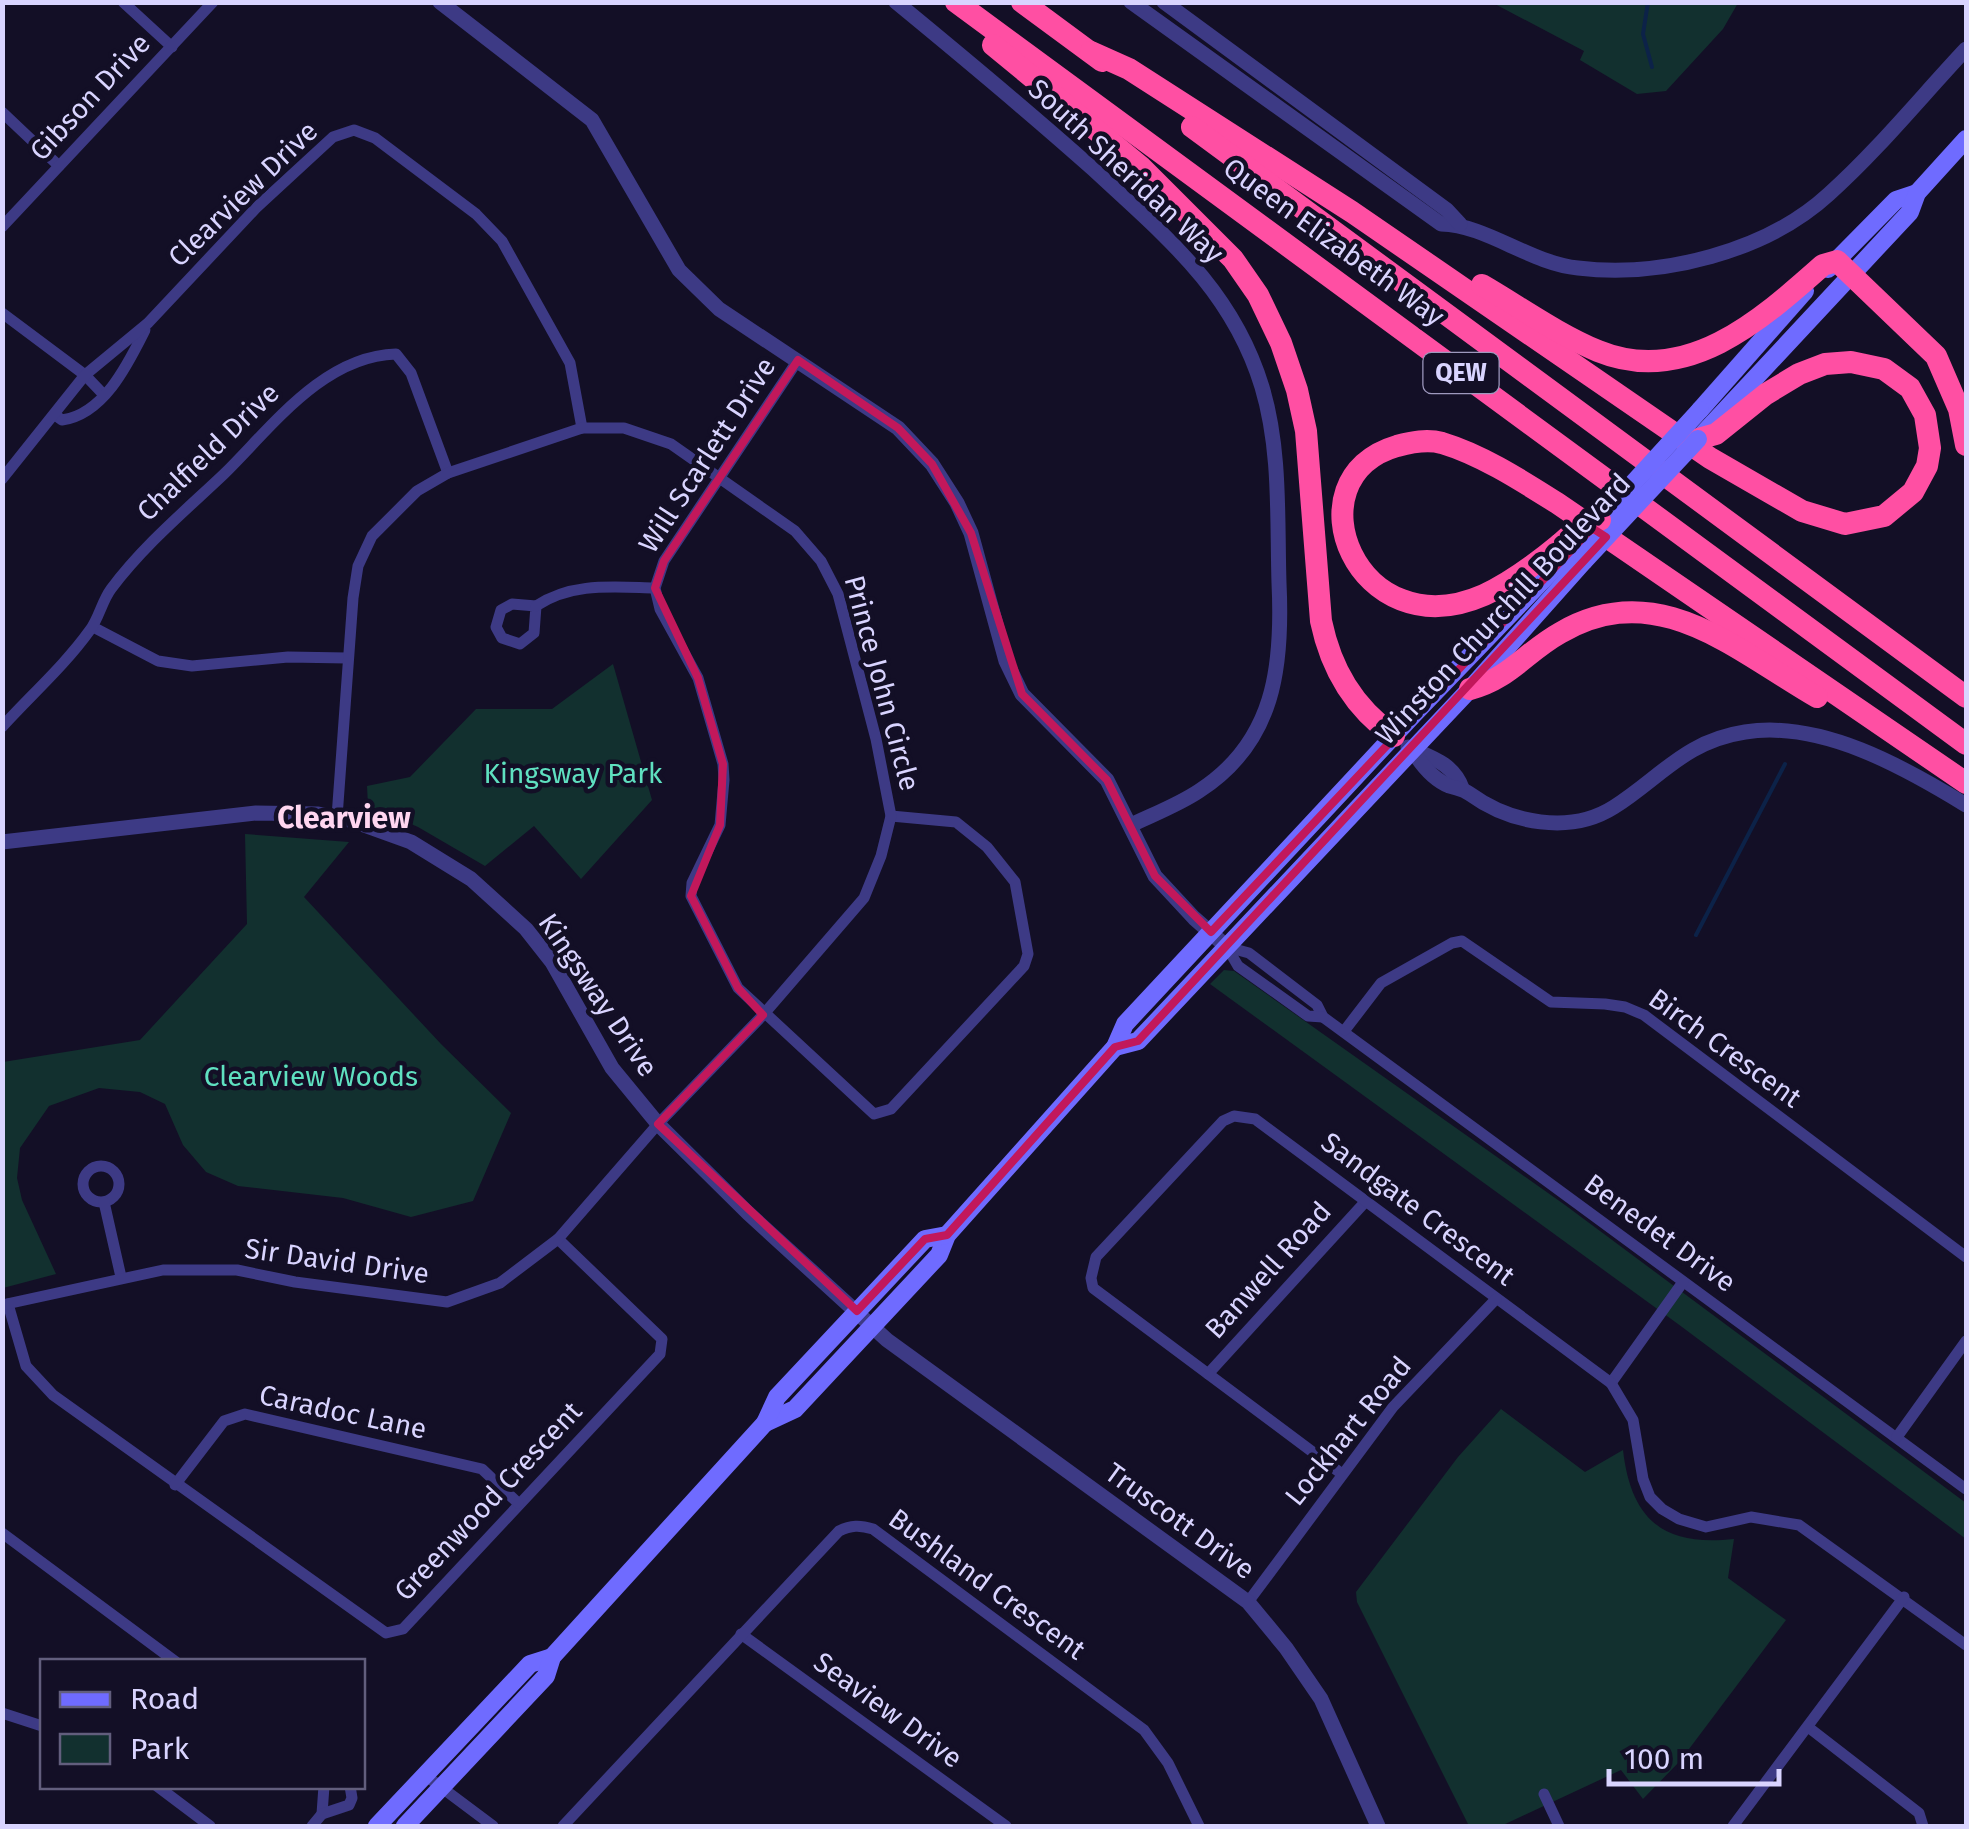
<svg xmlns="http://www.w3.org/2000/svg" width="1969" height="1829" font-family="'Fira Sans',sans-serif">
  <rect width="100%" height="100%" fill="#130f26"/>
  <!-- green -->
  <g fill="#12302f">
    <path d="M1493 3H1738L1723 29 1666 91 1637 94 1580 60 1584 51Z"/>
    <path d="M613 664 652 800 581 879 534 826 485 866 418 827 368 805 367 786 410 777 476 709H552Z"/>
    <path d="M245 834 349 842 304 897 441 1044 511 1113 473 1201 411 1217 343 1198 238 1186 206 1172 183 1145 165 1104 140 1092 99 1088 49 1106 20 1148 17 1178 22 1200 56 1274 3 1288V1062L140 1040 247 924Z"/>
    <path d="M1224 970 1234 971 1565 1205 1966 1503V1539L1678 1324 1210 984Z"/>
    <path d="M1501 1409 1585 1472 1623 1450C1631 1520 1664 1547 1734 1539L1728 1578 1786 1620 1680 1761 1643 1799 1621 1770 1501 1826H1469L1357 1602 1356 1592 1458 1457Z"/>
  </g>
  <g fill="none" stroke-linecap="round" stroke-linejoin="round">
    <!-- stream -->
    <g stroke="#0c2248" stroke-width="4">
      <path d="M1648 2 1643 34 1652 67"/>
      <path d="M1696 935 1785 764"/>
    </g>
    <!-- minor -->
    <g stroke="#3d3a85" stroke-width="11">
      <path d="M123 2 172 47"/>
      <path d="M2 112 59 166"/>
      <path d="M2 227 213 2"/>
      <path d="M2 313 85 375 104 395"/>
      <path d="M798 360 664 561 655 588 660 609 698 678 723 764 724 780 720 825 692 883 691 896 738 988 874 1114 891 1109 1024 966 1028 954 1015 882 987 847 956 822 891 816"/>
      <path d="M55 415 62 420C104 414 128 364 145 330"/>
      <path d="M2 479 85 375 148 323 256 208 333 137 354 130 375 138 476 214 502 241 570 363 582 428"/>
      <path d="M512 604 536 606 534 633 520 644 502 638 496 627 501 610Z"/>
      <path d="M536 606C572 582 613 587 655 588"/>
      <path d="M93 627 158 661 192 666 288 657 347 658"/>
      <path d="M2 727C31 695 65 665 90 630 99 618 102 601 111 589 144 545 185 511 224 474 271 428 323 356 396 354L411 373 448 473"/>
      <path d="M1227 947 1249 953 1317 1005 1323 1017 1966 1489"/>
      <path d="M1227 947 1238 966 1308 1016 1323 1017"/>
      <path d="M1345 1030 1381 983 1452 943 1462 941 1551 1002 1605 1004 1625 1007 1644 1015 1966 1257"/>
      <circle cx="101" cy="1184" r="18"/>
      <path d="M104 1202 121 1277"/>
      <path d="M8 1304 26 1366 53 1395 386 1633 403 1629 660 1354 662 1339 558 1239"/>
      <path d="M2 1305 163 1270H237L295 1282 447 1302 500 1283 558 1239 658 1124 763 1015 864 898 881 856 891 816 876 739 838 594 821 561 795 531 671 444 624 428H582L448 473 417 491 372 536 358 566 353 598 337 817"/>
      <path d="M1208 1374 1366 1201"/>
      <path d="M1611 1383 1683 1282"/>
      <path d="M1897 1437 1966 1341"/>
      <path d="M1342 1474 1093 1288 1091 1278 1096 1257 1223 1121 1234 1116 1255 1119 1611 1383 1633 1420 1643 1479 1650 1497 1662 1509 1679 1519 1706 1527 1751 1517 1799 1525 1966 1645"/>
      <path d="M175 1485 224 1421 245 1414 482 1469 518 1503"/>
      <path d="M2 1533 176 1662"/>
      <path d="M1248 1602 1393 1407 1496 1299"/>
      <path d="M741 1634 1006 1826"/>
      <path d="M2 1713 42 1726"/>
      <path d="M1808 1727 1919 1813 1923 1826"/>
      <path d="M425 1775 493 1826"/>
      <path d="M157 1786 210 1826"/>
      <path d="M1544 1794 1559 1826"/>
      <path d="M322 1814 324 1786"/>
      <path d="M312 1826 322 1814 349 1805 352 1798 350 1786"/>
      <path d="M563 1826 839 1531C851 1525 860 1525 873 1529L1144 1730 1168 1763 1199 1826"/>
      <path d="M1733 1826 1904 1597"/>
    </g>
    <!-- tertiary -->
    <g stroke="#3d3a85" stroke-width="15">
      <path d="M440 2 592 120 679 270 719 309 898 428 932 464 957 503 971 533 1006 661 1022 694 1107 780 1155 876 1194 918 1227 947"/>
      <path d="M896 2C963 57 1029 112 1093 169 1165 236 1232 289 1262 387 1281 450 1277 519 1279 583 1283 666 1275 742 1199 791 1178 805 1154 814 1131 825"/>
      <path d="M1131 2 1441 224C1487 225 1529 263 1578 268 1661 278 1766 252 1829 194 1878 150 1921 97 1966 49"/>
      <path d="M1164 2 1447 210 1460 224"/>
      <path d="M1408 747C1430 757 1453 763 1462 788"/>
      <path d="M1412 749C1420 763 1433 779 1449 786 1458 789 1462 788 1470 794 1510 823 1570 835 1614 807 1660 778 1685 741 1745 732 1821 720 1904 767 1966 805"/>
      <path d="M2 842 256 813 317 814 350 820 411 842 471 879 526 929 552 962 612 1068 658 1124 748 1213 887 1340 1248 1602 1286 1648 1321 1699 1378 1826"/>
    </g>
    <!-- secondary -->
    <g stroke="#6f6bff" stroke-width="18">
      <path d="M1828 269 1896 200 1917 193"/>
      <path d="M1700 410 1805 291"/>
      <path d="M1701 436 1910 212 1917 193 1966 139"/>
      <path d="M1115 1047 1138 1041 1470 689 1584 561"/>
      <path d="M765 1423 795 1409 939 1255 947 1235 1115 1047 1125 1024 1415 713 1570 552"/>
      <path d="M377 1826 530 1664 552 1657"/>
      <path d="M405 1826 546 1676 552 1657 765 1423 777 1397 925 1239 947 1235"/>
    </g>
    <!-- motorway -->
    <g stroke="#ff4fa3" stroke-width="22">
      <path d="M956 2 1966 744"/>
      <path d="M1022 2 1102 61"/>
      <path d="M993 45 1141 167 1233 259 1258 295 1281 343 1297 390 1306 431 1321 621C1331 669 1353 707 1394 736"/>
      <path d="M1091 52 1129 69 1352 212 1710 458 1802 511 1845 524 1884 516 1913 492 1927 466 1930 448 1925 415 1910 388 1884 369 1851 362 1825 364 1799 374 1766 394 1716 434 1698 439"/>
      <path d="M1192 127 1966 697"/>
      <path d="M1482 285C1520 307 1557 334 1598 351 1686 387 1760 321 1823 265L1837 261 1936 356 1959 409 1966 445"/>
      <path d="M1560 544C1537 563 1512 582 1484 595 1357 651 1287 478 1397 446 1412 442 1427 439 1442 443 1482 455 1522 481 1557 503L1966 783"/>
      <path d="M1470 689C1509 679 1526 652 1560 633 1657 576 1734 649 1817 697"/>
    </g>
    <!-- secondary-bridge -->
    <g stroke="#6f6bff" stroke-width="18">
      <path d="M1570 552 1700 410"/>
      <path d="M1584 561 1698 439"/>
    </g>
    <!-- motorway-bridge -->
    <path stroke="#ff4fa3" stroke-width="22" d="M1560 544 1578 528 1600 520"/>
  </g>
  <!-- marked area -->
  <path fill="none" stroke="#c2185b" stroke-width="8" stroke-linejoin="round" d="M798 360 898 428 932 464 971 533 1022 694 1107 780 1155 876 1211 932 1592 528 1606 537 1138 1041 1115 1047 947 1235 925 1239 857 1311 658 1124 763 1015 738 988 691 896 720 825 723 764 698 678 655 588 664 561Z"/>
  <g text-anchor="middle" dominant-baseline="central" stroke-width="9" stroke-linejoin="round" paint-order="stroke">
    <!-- shield labels -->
    <rect fill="#130f26" stroke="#9e99be" stroke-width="2.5" x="1423.5" y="353" width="75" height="40" rx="8"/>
    <g font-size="25" font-weight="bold" fill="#d9d4ff">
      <text x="1461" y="373">QEW</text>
    </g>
    <!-- street labels -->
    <g font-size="28" fill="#d9d4ff" stroke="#130f26">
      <text transform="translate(90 97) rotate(-47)">Gibson Drive</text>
      <text transform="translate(1126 171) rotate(43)">South Sheridan Way</text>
      <text transform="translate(243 194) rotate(-44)">Clearview Drive</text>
      <text transform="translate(1334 242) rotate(36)">Queen Elizabeth Way</text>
      <text transform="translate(208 452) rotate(-44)">Chalfield Drive</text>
      <text transform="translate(707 455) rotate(-57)">Will Scarlett Drive</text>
      <text transform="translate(1503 609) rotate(-47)">Winston Churchill Boulevard</text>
      <text transform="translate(882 683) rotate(75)">Prince John Circle</text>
      <text transform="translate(598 995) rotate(56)">Kingsway Drive</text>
      <text transform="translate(1725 1048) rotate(36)">Birch Crescent</text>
      <text transform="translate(1418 1209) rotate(37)">Sandgate Crescent</text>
      <text transform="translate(1660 1233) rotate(36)">Benedet Drive</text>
      <text transform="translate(337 1261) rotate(8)">Sir David Drive</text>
      <text transform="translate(1268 1270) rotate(-48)">Banwell Road</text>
      <text transform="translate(343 1412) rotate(12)">Caradoc Lane</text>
      <text transform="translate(1348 1431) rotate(-51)">Lockhart Road</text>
      <text transform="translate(488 1501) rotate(-47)">Greenwood Crescent</text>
      <text transform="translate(1180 1521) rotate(36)">Truscott Drive</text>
      <text transform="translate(987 1584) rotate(36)">Bushland Crescent</text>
      <text transform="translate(888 1710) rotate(36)">Seaview Drive</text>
    </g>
    <!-- park labels -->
    <g font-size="28" fill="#5fe0c0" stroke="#130f26">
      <text x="573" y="773">Kingsway Park</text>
      <text x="311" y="1076">Clearview Woods</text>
    </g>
    <!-- neighbourhood labels -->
    <g font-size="30" font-weight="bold" fill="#ffd6f0" stroke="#130f26">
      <text x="344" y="818">Clearview</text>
    </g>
  </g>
  <!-- border -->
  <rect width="1969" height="1829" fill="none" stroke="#d9d4ff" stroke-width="10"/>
  <!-- legend -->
  <rect x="40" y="1659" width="325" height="130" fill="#130f26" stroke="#625e7d" stroke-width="2.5"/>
  <rect x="60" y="1692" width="50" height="15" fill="#6f6bff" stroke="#625e7d" stroke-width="2.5"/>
  <text x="130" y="1709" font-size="30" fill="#d9d4ff">Road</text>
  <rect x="60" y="1734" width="50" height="30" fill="#12302f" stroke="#625e7d" stroke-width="2.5"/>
  <text x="130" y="1759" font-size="30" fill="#d9d4ff">Park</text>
  <!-- scale -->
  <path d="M1609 1769v15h170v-15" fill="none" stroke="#d9d4ff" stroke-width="5"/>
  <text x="1624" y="1769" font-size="30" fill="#d9d4ff" stroke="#130f26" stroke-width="8" paint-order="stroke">100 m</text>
</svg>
